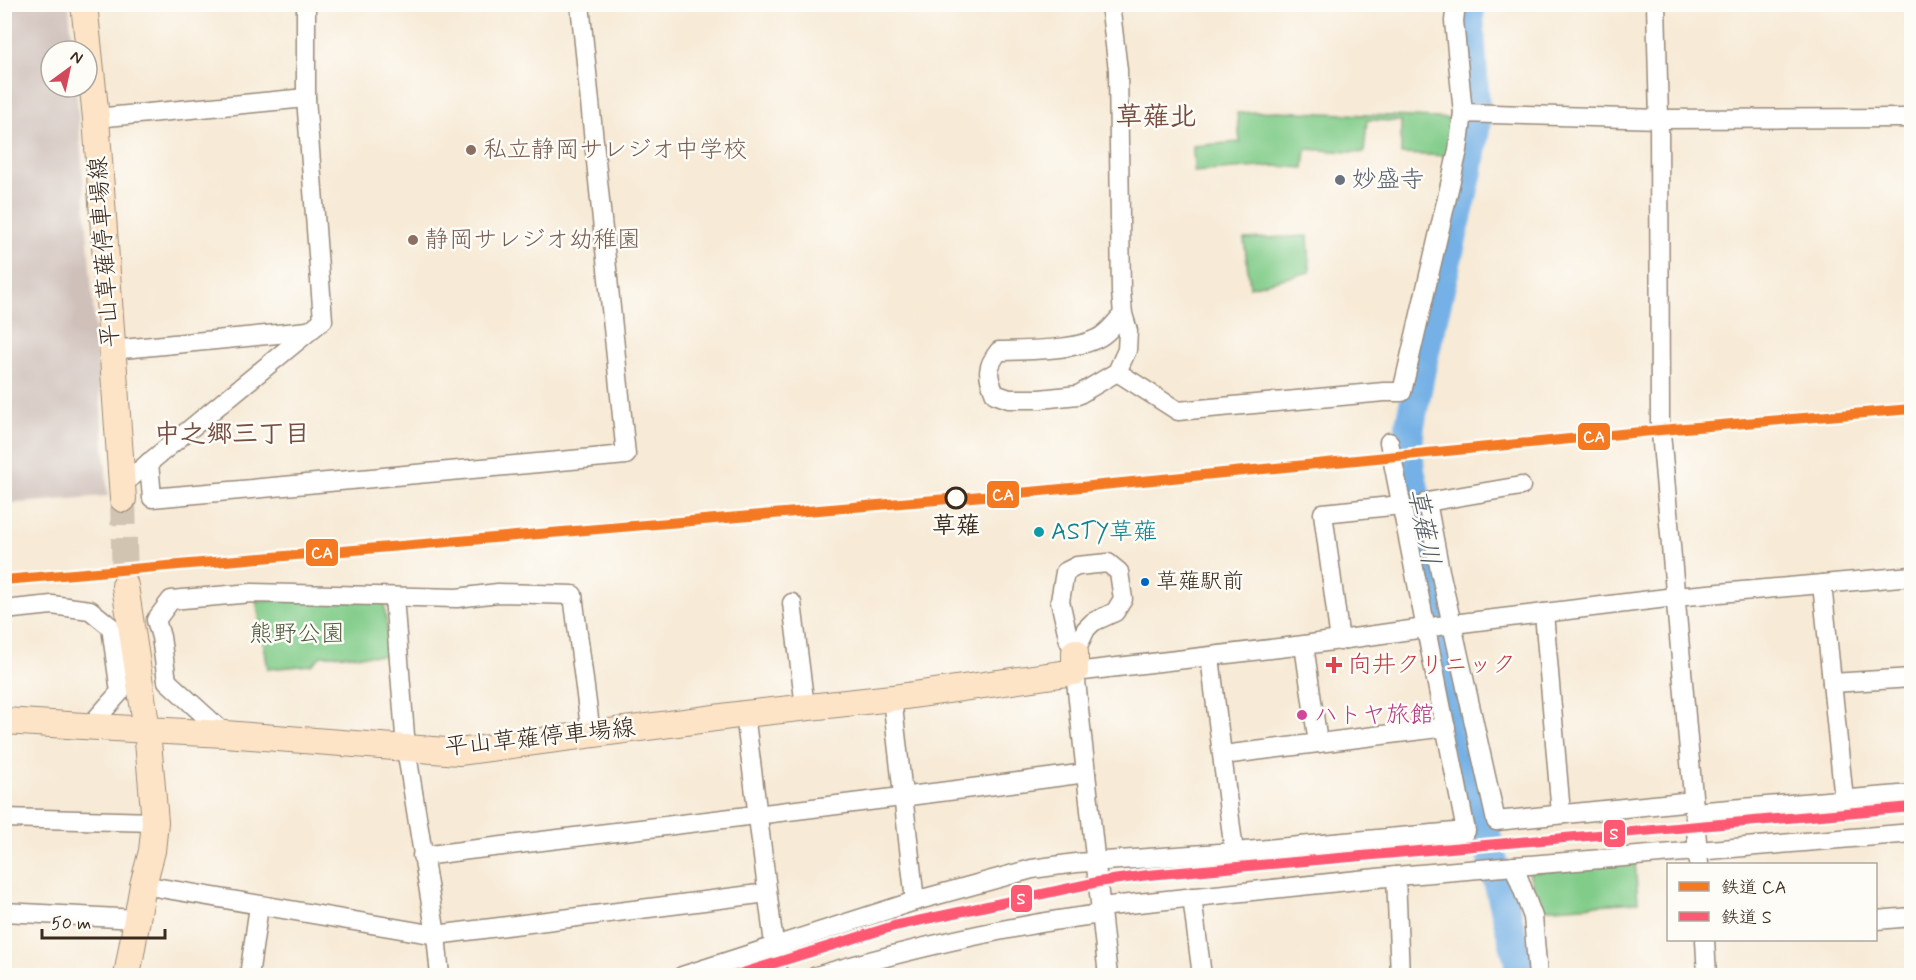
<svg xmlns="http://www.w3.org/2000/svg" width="1916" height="980" font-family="Mynerve,'Klee One',sans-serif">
  <rect width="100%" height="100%" fill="#fdfcf7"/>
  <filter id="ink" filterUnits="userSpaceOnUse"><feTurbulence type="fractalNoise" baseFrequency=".0167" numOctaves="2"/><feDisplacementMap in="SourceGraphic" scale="12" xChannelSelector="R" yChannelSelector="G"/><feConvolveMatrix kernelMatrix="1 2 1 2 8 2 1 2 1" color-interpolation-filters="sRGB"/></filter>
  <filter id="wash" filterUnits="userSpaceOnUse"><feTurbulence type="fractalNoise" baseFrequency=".008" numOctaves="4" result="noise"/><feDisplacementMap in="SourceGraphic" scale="24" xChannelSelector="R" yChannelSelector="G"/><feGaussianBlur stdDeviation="1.35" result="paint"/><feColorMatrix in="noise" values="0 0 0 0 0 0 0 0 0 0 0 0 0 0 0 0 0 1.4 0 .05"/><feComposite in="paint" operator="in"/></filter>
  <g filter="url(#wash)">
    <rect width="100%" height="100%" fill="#f7ead6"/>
    <!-- industrial -->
    <path fill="#cfc0ba" d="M5 4 69 5 73 51H51V87H76L108 496 5 504Z"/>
    <!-- green -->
    <g fill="#81cc89" stroke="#5e7b54" stroke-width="1.5">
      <path d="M1277 111 1457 119 1452 156 1401 154V121L1367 120 1364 153 1306 149 1304 168 1274 166 1194 172 1193 146 1240 142 1237 113Z"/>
      <path d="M1308 236 1310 272 1250 287 1244 239Z"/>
      <path d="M256 600 384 601 390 656 322 655 312 665 268 669Z"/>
      <path d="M1635 862 1638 902 1540 909 1529 873Z"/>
    </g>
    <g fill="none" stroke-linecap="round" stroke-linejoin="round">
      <!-- river -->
      <path stroke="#74b1e6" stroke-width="30" d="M1471 4 1469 15 1476 123 1467 176 1422 364 1410 425 1408 448 1410 470 1438 600 1460 719 1484 827 1519 962 1518 976"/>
    </g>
  </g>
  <g filter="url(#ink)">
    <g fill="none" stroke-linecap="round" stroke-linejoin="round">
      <!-- secondary-tunnel -->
      <path stroke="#d1c4b1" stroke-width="26" stroke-dasharray="26 13" stroke-linecap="butt" d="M123 499 125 586"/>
      <!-- street casing -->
      <g stroke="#998a7a" stroke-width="21">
        <g id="street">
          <path d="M1110 4 1118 70 1121 292 1123 314 1128 331 1127 350 1117 372 1078 395 1040 399H1009L995 394C987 375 986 367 999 351 1027 350 1081 351 1103 335 1111 329 1117 321 1123 314"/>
          <path d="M1656 4 1659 119 1660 421 1699 864"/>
          <path d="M1463 113 1659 119 1912 118"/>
          <path d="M96 118 306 98"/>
          <path d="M112 350 308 331"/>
          <path d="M1117 372 1178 411 1384 392H1402L1458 150 1463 113 1454 21 1456 4"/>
          <path d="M149 462 152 498 626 455 580 4"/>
          <path d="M123 484 323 320 306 98V4"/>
          <path d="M1521 486 1427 502 1440 571 1496 821 1693 801"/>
          <path d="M1108 563 1119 572 1123 599 1115 612 1093 622 1086 629 1075 652 1069 641 1060 601 1065 572 1077 566Z"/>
          <path d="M1822 584 1844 800"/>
          <path d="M394 597 406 748 436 935 440 976"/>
          <path d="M792 603 805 707"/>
          <path d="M4 610 52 605 90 610 111 627 120 692 89 727"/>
          <path d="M1544 613 1561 814"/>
          <path d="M1340 641 1323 513 1401 505"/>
          <path d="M1304 645 1318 743"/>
          <path d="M1210 657 1234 852"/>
          <path d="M1832 683 1912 678"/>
          <path d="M892 698 915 901 1032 869 1076 863 1234 852 1466 831 1389 442"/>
          <path d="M745 714 778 976"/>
          <path d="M225 734 167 681 161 637 156 620 171 600 252 593 457 598 498 593 573 595 591 734"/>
          <path d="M1223 755 1446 727"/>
          <path d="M1694 812 1912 794"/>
          <path d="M4 818 155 822"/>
          <path d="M422 856C643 828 865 803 1086 773"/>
          <path d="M1514 866 1533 917 1538 976"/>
          <path d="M1396 876 1400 976"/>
          <path d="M143 885 436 935 767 893"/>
          <path d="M1192 897 1202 976"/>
          <path d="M1100 907 1396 876 1912 833"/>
          <path d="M4 912 137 919"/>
          <path d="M1876 920 1912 917"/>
          <path d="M1705 940 1707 976"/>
          <path d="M249 976 259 906"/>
          <path d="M682 976 915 901"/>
          <path d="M816 976C910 949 1004 926 1101 914"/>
          <path d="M1108 976 1075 672 1304 645 1453 624 1675 597 1912 576"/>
        </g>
      </g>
      <!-- secondary casing -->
      <g stroke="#998a7a" stroke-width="28">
        <g id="secondary">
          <path d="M84 4 96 118 123 499"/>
          <path d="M125 586 147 730 225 734 459 752 745 714 892 698 1075 672V652"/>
          <path d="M4 721 147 730 155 822 152 851 143 885 127 976"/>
        </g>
      </g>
      <!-- street -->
      <use href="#street" stroke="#fff" stroke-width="18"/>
      <!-- secondary -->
      <use href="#secondary" stroke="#fee4c6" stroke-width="26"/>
      <!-- rail-1 casing -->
      <g stroke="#fdfcf7" stroke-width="15">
        <path id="rail-1" d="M4 580 1041 491 1661 430 1912 409"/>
      </g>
      <!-- rail-2 casing -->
      <g stroke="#fdfcf7" stroke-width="15">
        <path id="rail-2" d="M733 976 894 926 1098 882 1148 875 1912 807"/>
      </g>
      <!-- rail-1 -->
      <use href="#rail-1" stroke="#f47921" stroke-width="10"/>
      <!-- rail-2 -->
      <use href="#rail-2" stroke="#ff5973" stroke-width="10"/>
    </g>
  </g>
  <!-- markers -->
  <g fill="#8d6e63" stroke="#fdfcf7" stroke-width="2">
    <circle cx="471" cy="150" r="6"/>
    <circle cx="413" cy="240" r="6"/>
  </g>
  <circle fill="#6b7280" stroke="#fdfcf7" stroke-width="2" cx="1340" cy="180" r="6"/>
  <circle fill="#fdfcf7" stroke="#3b2a1e" stroke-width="3" cx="956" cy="498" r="10"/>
  <circle fill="#0f9aa8" stroke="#fdfcf7" stroke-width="2" cx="1039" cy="532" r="6"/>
  <circle fill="#0065bd" stroke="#fdfcf7" stroke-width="2" cx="1145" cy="582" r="5"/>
  <path fill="#e0444e" stroke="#fdfcf7" stroke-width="2" d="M1331 656h6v6h6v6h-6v6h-6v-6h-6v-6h6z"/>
  <circle fill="#d1479c" stroke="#fdfcf7" stroke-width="2" cx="1302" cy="715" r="6"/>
  <g text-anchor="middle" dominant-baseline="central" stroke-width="5" stroke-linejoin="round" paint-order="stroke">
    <!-- bus labels -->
    <g font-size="22" fill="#3b2a1e" stroke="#fdfcf7" text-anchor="start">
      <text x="1156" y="582">草薙駅前</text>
    </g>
    <!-- education labels -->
    <g font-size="24" fill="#785e54" stroke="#fdfcf7" text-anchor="start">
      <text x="483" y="150">私立静岡サレジオ中学校</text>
      <text x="425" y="240">静岡サレジオ幼稚園</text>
    </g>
    <!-- worship labels -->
    <g font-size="24" fill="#5b616d" stroke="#fdfcf7" text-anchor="start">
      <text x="1352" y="180">妙盛寺</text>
    </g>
    <!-- street labels -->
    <g font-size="24" fill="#3b2a1e" stroke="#fdfcf7">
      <text transform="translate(105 252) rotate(-94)">平山草薙停車場線</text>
      <text transform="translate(540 738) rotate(-6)">平山草薙停車場線</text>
    </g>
    <!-- stop labels -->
    <g font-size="24" font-weight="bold" fill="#3b2a1e" stroke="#fdfcf7">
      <text x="956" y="526">草薙</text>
    </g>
    <!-- culture labels -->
    <g font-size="24" fill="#0d838f" stroke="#fdfcf7" text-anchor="start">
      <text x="1051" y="532">ASTY草薙</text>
    </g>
    <!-- park labels -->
    <g font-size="24" fill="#505b3e" stroke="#fdfcf7">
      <text x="297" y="634">熊野公園</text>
    </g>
    <!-- health labels -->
    <g font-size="24" fill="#be3a42" stroke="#fdfcf7" text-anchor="start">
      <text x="1348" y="665">向井クリニック</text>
    </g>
    <!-- hotel labels -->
    <g font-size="24" fill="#b23c85" stroke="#fdfcf7" text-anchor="start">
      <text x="1314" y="715">ハトヤ旅館</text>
    </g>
    <!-- neighbourhood labels -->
    <g font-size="26" font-weight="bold" fill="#754e41" stroke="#fdfcf7">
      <text x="232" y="435">中之郷三丁目</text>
    </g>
    <!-- water labels -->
    <g font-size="26" font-style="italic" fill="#4f5964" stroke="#fdfcf7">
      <text transform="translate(1423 527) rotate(79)">草薙川</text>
    </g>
    <!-- quarter labels -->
    <g font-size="27" font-weight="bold" fill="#754e41" stroke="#fdfcf7">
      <text x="1156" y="117">草薙北</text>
    </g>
  </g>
  <g stroke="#fdfcf7" stroke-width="2">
    <rect x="1577" y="422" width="34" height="29" rx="6" fill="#f47921"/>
    <rect x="986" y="480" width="34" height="29" rx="6" fill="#f47921"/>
    <rect x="305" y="538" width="34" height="29" rx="6" fill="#f47921"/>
    <rect x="1603" y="819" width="23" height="29" rx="6" fill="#ff5973"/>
    <rect x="1010" y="884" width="23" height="29" rx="6" fill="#ff5973"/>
  </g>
  <g font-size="16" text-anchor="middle" font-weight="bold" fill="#fff">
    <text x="1594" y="442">CA</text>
    <text x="1003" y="500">CA</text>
    <text x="322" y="558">CA</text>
    <text x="1614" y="839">S</text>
    <text x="1021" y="904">S</text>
  </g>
  <!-- margin -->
  <rect width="1916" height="980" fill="none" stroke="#fdfcf7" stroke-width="24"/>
  <!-- legend -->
  <rect x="1667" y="863" width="210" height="78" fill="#fdfcf7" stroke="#afa8a0" stroke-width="1.5"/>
  <rect x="1679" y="882" width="30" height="9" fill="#f47921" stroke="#afa8a0" stroke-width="1.5"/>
  <text x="1721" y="893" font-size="18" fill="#3b2a1e">鉄道 CA</text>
  <rect x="1679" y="912" width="30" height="9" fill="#ff5973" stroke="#afa8a0" stroke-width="1.5"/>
  <text x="1721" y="923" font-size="18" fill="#3b2a1e">鉄道 S</text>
  <!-- north arrow -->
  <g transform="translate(69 69) rotate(33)"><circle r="28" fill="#fdfcf7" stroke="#afa8a0" stroke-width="1.5"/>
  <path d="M0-4.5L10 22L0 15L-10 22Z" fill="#d1495b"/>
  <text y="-9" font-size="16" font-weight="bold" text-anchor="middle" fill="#3b2a1e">N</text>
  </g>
  <!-- scale -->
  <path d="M42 929v9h123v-9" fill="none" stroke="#3b2a1e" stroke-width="3"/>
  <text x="51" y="929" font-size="18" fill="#3b2a1e" stroke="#fdfcf7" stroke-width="4.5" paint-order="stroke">50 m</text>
</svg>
